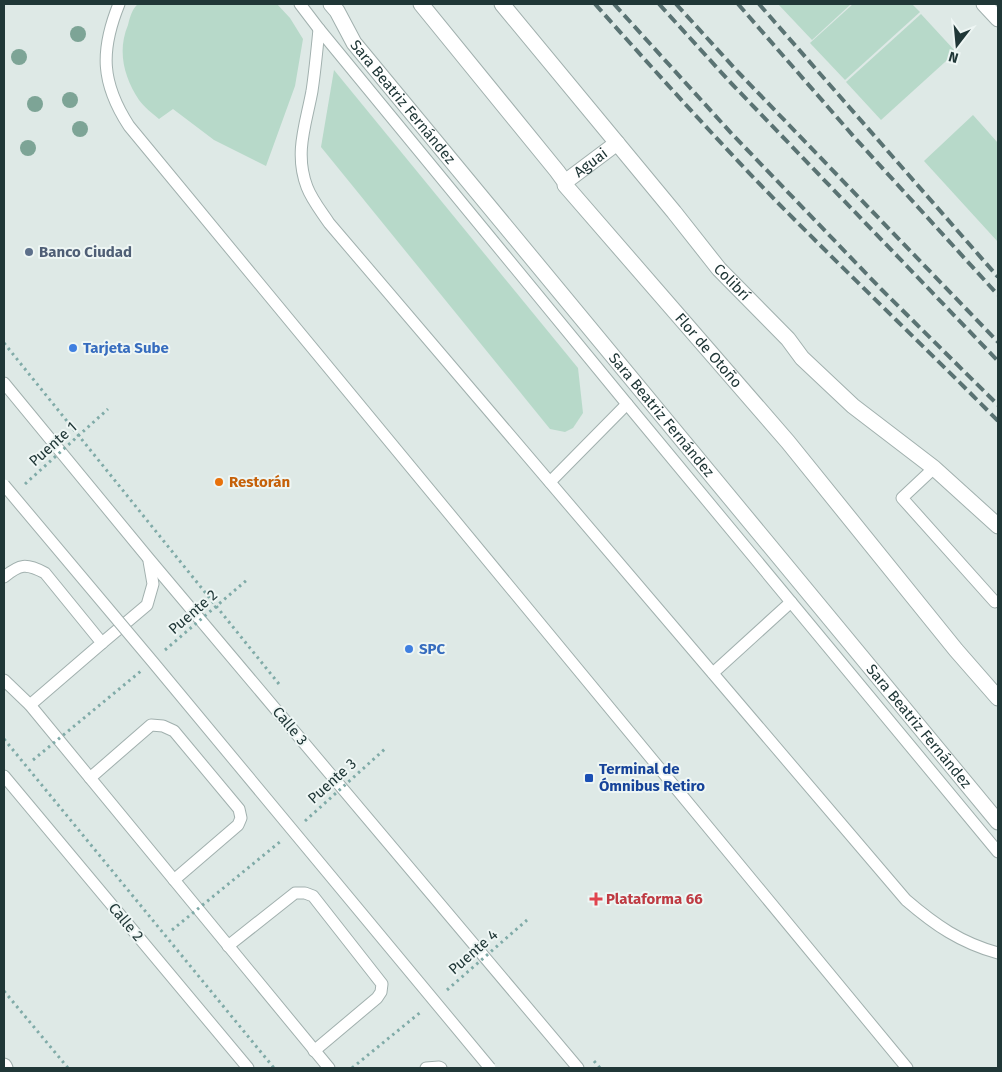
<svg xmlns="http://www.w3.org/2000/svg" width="1002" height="1072" font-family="'Fira Sans',sans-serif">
  <rect width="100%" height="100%" fill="#dee9e6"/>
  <!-- green -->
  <g fill="#b7d9c9">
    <path d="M138 4H277L290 18 303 39 295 86 266 166 214 140 173 109 159 119C152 113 144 107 139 100 124 77 117 51 128 25 130 17 132 9 138 4Z"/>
    <path d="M778 4H851L812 40Z"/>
    <path d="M853 4H912L920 12 845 80 810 43Z"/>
    <path d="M921 14 956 52 881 120 846 82Z"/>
    <path d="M334 70 578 368 583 413 573 428 565 432 550 429 321 147Z"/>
    <path d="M973 115 998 143V242L924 161Z"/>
  </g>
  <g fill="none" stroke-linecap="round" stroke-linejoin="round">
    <!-- service casing -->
    <g stroke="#a1b0ae" stroke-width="13">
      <g id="service">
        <path d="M119 4C100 51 101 83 129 126L907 1068"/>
        <path d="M300 4 319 29 627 404 998 852"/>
        <path d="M319 29C317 50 315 71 312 91 306 124 294 153 307 187 312 200 321 211 329 223L906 900C935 925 961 943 998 953"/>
        <path d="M4 383 149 559 578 1068"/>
        <path d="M934 468 902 498 995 602"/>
        <path d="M550 482 627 404"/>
        <path d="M4 577C20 564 26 563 45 573L102 643 30 705"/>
        <path d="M102 643 147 605 153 584 149 561"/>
        <path d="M713 673 791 602"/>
        <path d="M4 680 30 705 329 1068"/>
        <path d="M4 776 248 1068"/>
        <path d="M90 778 151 725 163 726 174 731 239 809 241 818 238 825 174 880"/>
        <path d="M228 946 295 893H305L313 896 382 984 381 992 377 998 314 1051"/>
        <path d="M426 1068 439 1067 441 1068"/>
      </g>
    </g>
    <!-- minor casing -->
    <g stroke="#a1b0ae" stroke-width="17">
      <g id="minor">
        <path id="s1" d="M331 4 337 11 354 43 998 822"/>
        <path id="s2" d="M421 4 557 171 565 182V185L788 442 956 650 998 698"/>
        <path id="s3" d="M502 4 674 212 719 269 788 339 802 358 853 406 934 468 998 526"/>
        <path id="s4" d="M565 182 617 143"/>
        <path d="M4 1066 5 1068"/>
      </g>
    </g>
    <!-- tertiary casing -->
    <g stroke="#a1b0ae" stroke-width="17">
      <path id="tertiary" d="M984 4 998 19"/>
    </g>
    <!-- path -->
    <g stroke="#80aba8" stroke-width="3" stroke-dasharray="2.5 4" stroke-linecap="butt">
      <path d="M4 343 279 684"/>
      <path d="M4 739 274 1068"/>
      <path d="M4 991 68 1068"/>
      <path d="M594 1061 600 1068"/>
      <path d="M352 1068 422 1011"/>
    </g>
    <!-- service -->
    <use href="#service" stroke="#fff" stroke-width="11"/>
    <!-- minor -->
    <use href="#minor" stroke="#fff" stroke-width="15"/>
    <!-- tertiary -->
    <use href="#tertiary" stroke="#fff" stroke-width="15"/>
    <!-- rail -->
    <g stroke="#5a7373" stroke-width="4" stroke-dasharray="10 5" stroke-linecap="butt">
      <path d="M595 4C655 71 715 138 777 202 850 276 925 347 998 421"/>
      <path d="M614 4 732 134 881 289 998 405"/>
      <path d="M659 4 730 82 998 361"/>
      <path d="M676 4 738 72 998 342"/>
      <path d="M738 4 855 138 998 295"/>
      <path d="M759 4 998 277"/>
    </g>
    <!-- service-bridge casing -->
    <g stroke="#a1b0ae" stroke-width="13" stroke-linecap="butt">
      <path id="service-bridge" d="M4 485 152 661 490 1068"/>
    </g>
    <!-- path-bridge -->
    <g stroke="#80aba8" stroke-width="3" stroke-dasharray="2.5 4" stroke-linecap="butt">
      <path d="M25 484 108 409"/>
      <path d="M165 650 248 579"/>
      <path d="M33 760 141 671"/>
      <path d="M305 821 386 748"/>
      <path d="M172 930 281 841"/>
      <path d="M447 990 527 920"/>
    </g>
    <!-- service-bridge -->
    <use href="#service-bridge" stroke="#fff" stroke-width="11"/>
  </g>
  <!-- trees -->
  <g fill="#7da496">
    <circle cx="78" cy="34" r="8"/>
    <circle cx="19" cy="57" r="8"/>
    <circle cx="70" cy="100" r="8"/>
    <circle cx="35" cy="104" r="8"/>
    <circle cx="80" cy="129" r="8"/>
    <circle cx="28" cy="148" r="8"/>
  </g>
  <!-- markers -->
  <circle fill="#5c6f8a" stroke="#eef6f4" stroke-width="2" cx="29" cy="252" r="5"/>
  <g fill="#3f7fe0" stroke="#eef6f4" stroke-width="2">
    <circle cx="73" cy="348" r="5"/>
    <circle cx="409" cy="649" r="5"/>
  </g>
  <circle fill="#e8710a" stroke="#eef6f4" stroke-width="2" cx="219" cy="482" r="5"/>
  <rect fill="#1a4fb4" stroke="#eef6f4" stroke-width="2" x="584" y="773" width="10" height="10" rx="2.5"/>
  <path fill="#e0444e" stroke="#eef6f4" stroke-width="2" d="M593.5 891.5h5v5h5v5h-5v5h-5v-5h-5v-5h5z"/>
  <g text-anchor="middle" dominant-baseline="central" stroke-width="4" stroke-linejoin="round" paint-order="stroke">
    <!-- street labels -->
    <g font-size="15" fill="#203737" stroke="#eef6f4">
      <text stroke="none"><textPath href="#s1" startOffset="122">Sara Beatriz Fernández</textPath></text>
      <text stroke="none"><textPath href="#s4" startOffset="32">Aguai</textPath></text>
      <text stroke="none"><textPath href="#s3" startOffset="361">Colibrí</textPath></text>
      <text stroke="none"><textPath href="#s2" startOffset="451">Flor de Otoño</textPath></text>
      <text stroke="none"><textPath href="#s1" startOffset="528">Sara Beatriz Fernández</textPath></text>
      <text transform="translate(53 444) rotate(-42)">Puente 1</text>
      <text transform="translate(193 612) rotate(-41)">Puente 2</text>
      <text transform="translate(290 726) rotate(50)">Calle 3</text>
      <text stroke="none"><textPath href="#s1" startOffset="932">Sara Beatriz Fernández</textPath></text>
      <text transform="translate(332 781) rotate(-42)">Puente 3</text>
      <text transform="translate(126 922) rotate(50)">Calle 2</text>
      <text transform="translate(473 952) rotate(-41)">Puente 4</text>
    </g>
    <!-- service labels -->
    <g font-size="15" font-weight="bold" fill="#4e5e75" stroke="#eef6f4" text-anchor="start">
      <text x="39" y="252">Banco Ciudad</text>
    </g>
    <!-- shop labels -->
    <g font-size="15" font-weight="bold" fill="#366cbe" stroke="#eef6f4" text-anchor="start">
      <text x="83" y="348">Tarjeta Sube</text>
      <text x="419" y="649">SPC</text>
    </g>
    <!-- food labels -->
    <g font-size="15" font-weight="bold" fill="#c56008" stroke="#eef6f4" text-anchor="start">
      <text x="229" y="482">Restorán</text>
    </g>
    <!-- transit labels -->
    <g font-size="15" font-weight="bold" fill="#164399" stroke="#eef6f4" text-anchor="start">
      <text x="599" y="769">Terminal de<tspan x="599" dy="17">Ómnibus Retiro</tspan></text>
    </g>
    <!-- health labels -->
    <g font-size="15" font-weight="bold" fill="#be3a42" stroke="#eef6f4" text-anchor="start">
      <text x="606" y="899">Plataforma 66</text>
    </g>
  </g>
  <!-- border -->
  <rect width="1002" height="1072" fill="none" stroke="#203737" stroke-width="10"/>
  <!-- north arrow -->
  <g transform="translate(957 45) rotate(196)" stroke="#eef6f4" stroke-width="4" paint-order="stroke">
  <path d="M0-4L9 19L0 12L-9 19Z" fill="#203737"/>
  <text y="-8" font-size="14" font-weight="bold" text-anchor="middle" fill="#203737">N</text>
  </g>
</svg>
